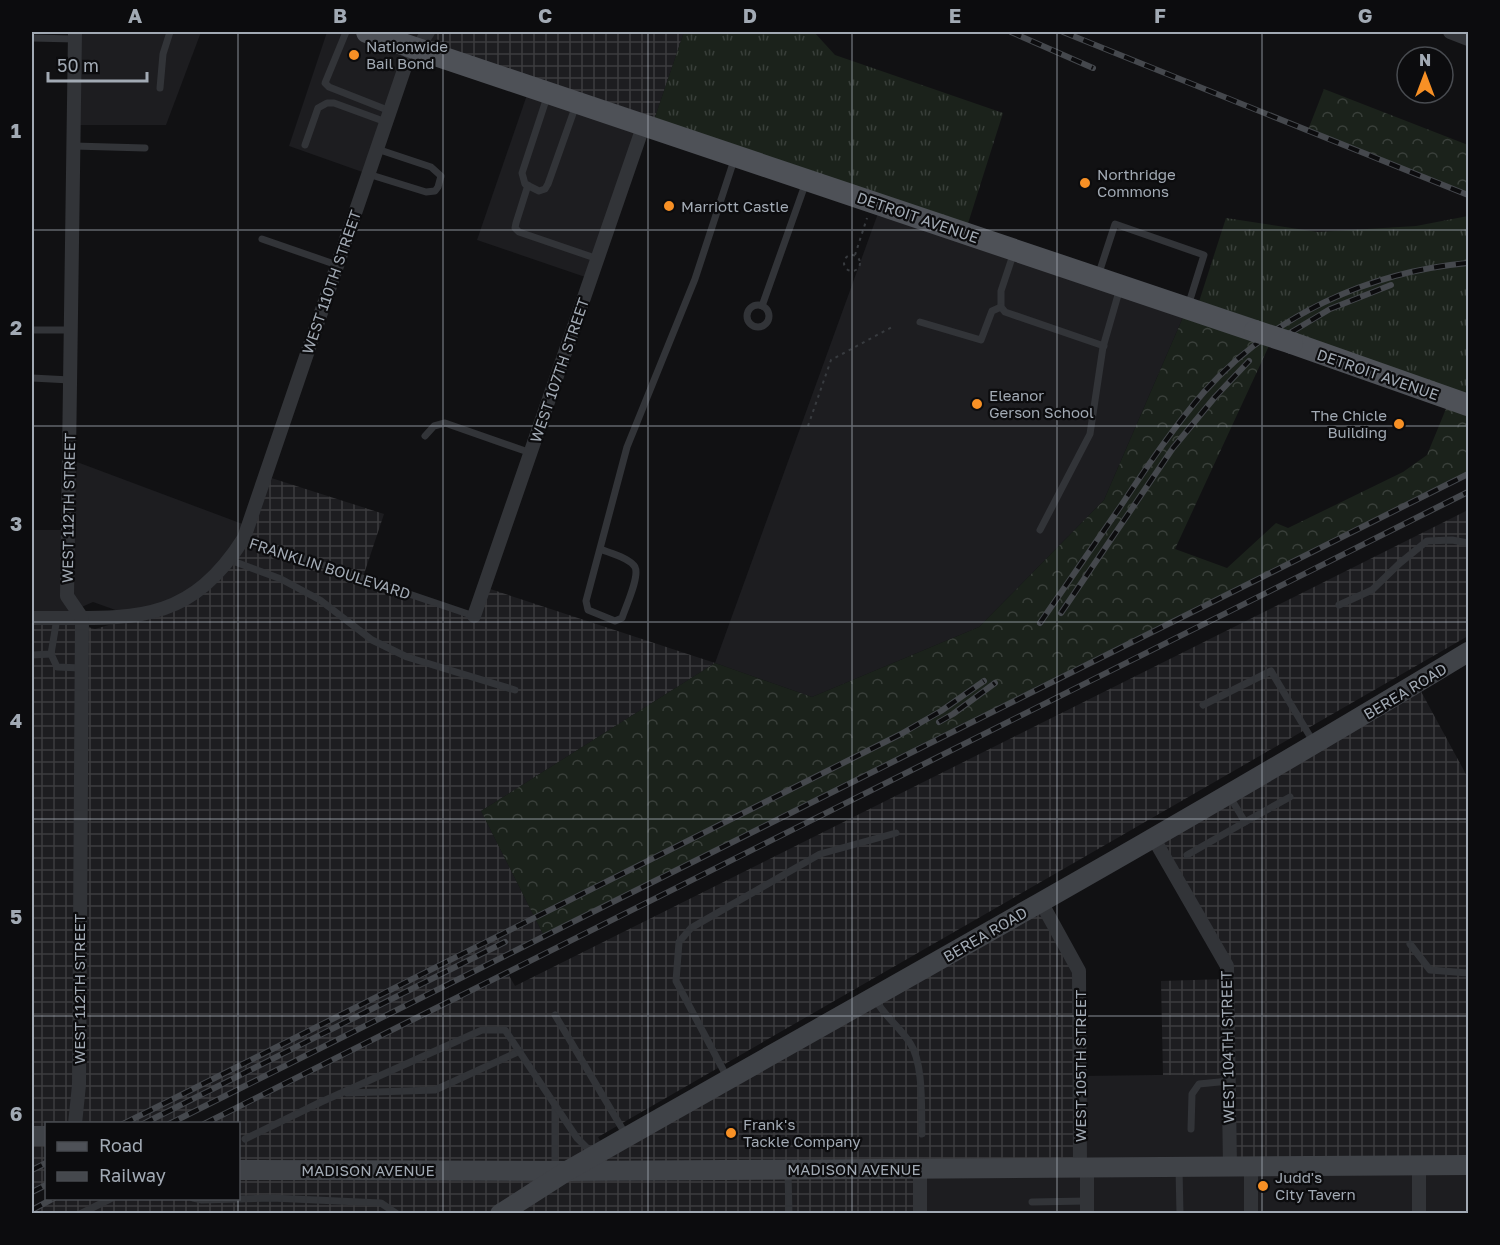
<svg xmlns="http://www.w3.org/2000/svg" width="1500" height="1245" font-family="'Golos Text',sans-serif">
  <defs>
    <pattern id="industrial-grid" width="8" height="8" patternUnits="userSpaceOnUse" patternTransform="scale(1.5)"><rect width="8" height="8" fill="#1d1d20"/><path d="M0 4h8M4 0v8" fill="none" stroke="#3b3b3e"/></pattern>
    <pattern id="grass-tufts" width="24" height="20" patternUnits="userSpaceOnUse" patternTransform="scale(1.5)"><rect width="24" height="20" fill="#1b221b"/><path d="M3 7l-1-3M5 7V3M7 7l1-3M15 17l-1-3M17 17v-4M19 17l1-3" fill="none" stroke="#393f3a"/></pattern>
    <pattern id="forest-crowns" width="20" height="18" patternUnits="userSpaceOnUse" patternTransform="scale(1.5)"><rect width="20" height="18" fill="#1b221b"/><path d="M2 6a3 3 0 1 1 6 0M12 15a3 3 0 1 1 6 0" fill="none" stroke="#393f3a"/></pattern>
  </defs>
  <rect width="100%" height="100%" fill="#111113"/>
  <!-- built -->
  <g fill="#1d1d20">
    <path d="M75 32H201L166 125H74Z"/>
    <path d="M327 32H424L368 174 289 146Z"/>
    <path d="M530 86 644 124 591 279 477 240Z"/>
    <path d="M881 205 1187 308 1104 500 979 627 812 697 715 663Z"/>
    <path d="M69 459 248 526 214 578 135 617 93 602 57 618H32V530H68Z"/>
    <path d="M1229 1074 1468 1165V1213H920V1169L1080 1076Z"/>
  </g>
  <!-- industrial -->
  <g fill="url(#industrial-grid)">
    <path d="M424 32H684L652 126 417 49Z"/>
    <path d="M265 476 384 514 363 577 474 616 484 587 715 663 481 811 544 936 169 1123 46 1124V1184L32 1192V618H57L95 629 174 606 230 560Z"/>
    <path d="M1468 510V636L598 1137 605 1149 1041 902 1079 971 1080 1167 920 1169V1214H32V1210L54 1199 238 1198V1124L204 1123 507 972 515 986Z"/>
    <path d="M1417 684 1468 778V1165L1230 1167 1228 1075H1163L1161 981 1227 979 1154 839Z"/>
  </g>
  <!-- grass -->
  <g fill="url(#grass-tufts)">
    <path d="M684 32H814L835 55 1003 113 965 233 652 126Z"/>
    <path d="M1468 216V405L1196 311 1226 218 1318 232 1416 226Z"/>
  </g>
  <!-- forest -->
  <g fill="url(#forest-crowns)">
    <path d="M1324 89 1468 145V196L1308 130Z"/>
    <path d="M1187 308 1273 337 1175 549 1227 568 1276 523 1288 528 1403 472 1427 455 1450 399 1468 405V473L544 936 481 811 715 663 812 697 979 627 1104 500Z"/>
  </g>
  <g fill="none" stroke-linecap="round" stroke-linejoin="round">
    <!-- path -->
    <g stroke="#383b3f" stroke-width="2" stroke-dasharray="3 4.5" stroke-linecap="butt">
      <circle cx="852" cy="263" r="8"/>
      <path d="M855 255 867 218"/>
      <path d="M808 426 831 360 892 327"/>
    </g>
    <!-- lane -->
    <g stroke="#323438" stroke-width="7">
      <path d="M346 32 325 83 329 87 390 111"/>
      <path d="M32 38 75 39"/>
      <path d="M160 88 163 54 170 32"/>
      <path d="M547 97 522 173 525 184 539 191 545 189 548 184 576 105"/>
      <path d="M305 145 318 108 327 103H334L386 122"/>
      <path d="M74 146 145 148"/>
      <path d="M368 174 426 192 435 191 438 187 441 176 431 167 377 149"/>
      <path d="M528 185 516 223 515 228 519 232 598 259"/>
      <path d="M262 239 337 265"/>
      <path d="M1014 252 1001 291V307L1005 312 1104 346"/>
      <path d="M1098 276 1115 224 1204 255 1188 306"/>
      <circle cx="758" cy="316" r="11"/>
      <path d="M762 306 806 182"/>
      <path d="M920 322 981 340 992 311 1001 307"/>
      <path d="M32 330H71"/>
      <path d="M32 378 70 380"/>
      <path d="M425 436 434 426 445 423 531 453"/>
      <path d="M1040 530 1090 434 1103 347 1120 288"/>
      <path d="M244 538 474 616"/>
      <path d="M600 549C610 553 630 558 635 567 640 577 625 608 622 618L615 621 588 610 586 601 627 447 695 279 734 160"/>
      <path d="M230 560 281 579 320 600 372 640 407 657 515 690"/>
      <path d="M1339 605 1372 590 1400 563 1427 541 1452 540 1468 543"/>
      <path d="M51 654 57 667 81 668"/>
      <path d="M32 655 51 654 57 618"/>
      <path d="M1203 705 1271 671 1314 743"/>
      <path d="M1245 822 1290 797"/>
      <path d="M1187 855 1245 822 1230 797"/>
      <path d="M1410 944 1430 970 1468 973"/>
      <path d="M875 999C885 1017 900 1027 910 1043 924 1064 921 1109 922 1134"/>
      <path d="M555 1015 626 1135"/>
      <path d="M727 1077 676 981 679 942 691 928 820 854 896 833"/>
      <path d="M347 1093 435 1090 520 1051"/>
      <path d="M555 1104V1170"/>
      <path d="M1191 1129 1192 1094 1199 1084 1229 1081"/>
      <path d="M245 1139 321 1102 482 1030H505L577 1138 593 1154"/>
      <path d="M1179 1169 1180 1214"/>
      <path d="M788 1172 789 1214"/>
      <path d="M193 1198 202 1200 272 1198 381 1203 397 1214"/>
      <path d="M1032 1202 1087 1201"/>
      <path d="M80 1214 112 1198"/>
    </g>
    <!-- street -->
    <g stroke="#323438" stroke-width="14">
      <path d="M1450 32 1468 39"/>
      <path d="M474 616 644 124"/>
      <path d="M32 618C128 617 186 629 244 538L405 67 428 32"/>
      <path d="M1154 839 1227 966 1230 1167"/>
      <path d="M1041 902 1079 971 1080 1167"/>
      <path d="M75 1124 79 1085 82 618 67 596 75 32"/>
      <path d="M1419 1165V1214"/>
      <path d="M1087 1166V1214"/>
      <path d="M1251 1166V1214"/>
      <path d="M920 1169V1214"/>
    </g>
    <!-- secondary -->
    <g stroke="#404348" stroke-width="20">
      <path d="M32 1136H46"/>
      <path d="M238 1170 567 1171 1468 1165"/>
      <path d="M500 1214 567 1171C868 999 1172 832 1468 652"/>
    </g>
    <!-- primary -->
    <g stroke="#4e5157" stroke-width="22">
      <path d="M367 32 1255 331"/>
      <path d="M1292 343 1468 405"/>
    </g>
    <!-- rail casing -->
    <g stroke="#45484d" stroke-width="6">
      <g id="rail">
        <path d="M1011 32 1093 68"/>
        <path d="M1063 32 1468 195"/>
        <path d="M1273 343 1330 309 1391 285"/>
        <path d="M1061 613 1173 448 1215 397 1249 361"/>
        <path d="M1040 623C1066 585 1092 548 1118 510 1145 470 1172 429 1204 392 1272 316 1368 272 1468 263"/>
        <path d="M939 722 953 714 995 683"/>
        <path d="M123 1124 901 734 941 711 984 681"/>
        <path d="M143 1124 505 942"/>
        <path d="M169 1124 1468 474"/>
        <path d="M204 1124 1468 492"/>
        <path d="M32 1170 46 1163"/>
        <path d="M32 1192 46 1185"/>
        <path d="M32 1210 54 1198"/>
      </g>
    </g>
    <!-- rail -->
    <use href="#rail" stroke="#0c0c0e" stroke-width="4" stroke-dasharray="11" stroke-linecap="butt"/>
    <!-- primary-bridge -->
    <path stroke="#4e5157" stroke-width="22" d="M1255 331 1292 343"/>
  </g>
  <!-- grid -->
  <path fill="none" stroke="#a2aab4" stroke-width="1.5" stroke-opacity="0.55" d="M238 32V1124M443 32V1214M648 32V1214M852 32V1214M1057 32V1214M1262 32V1214M32 230H1468M32 426H1468M32 622H1468M32 819H1468M32 1016H1468M238 1198V1214"/>
  <!-- markers -->
  <g fill="#f79025" stroke="#0c0c0e" stroke-width="2">
    <circle cx="354" cy="55" r="6"/>
    <circle cx="1085" cy="183" r="6"/>
    <circle cx="669" cy="206" r="6"/>
    <circle cx="977" cy="404" r="6"/>
    <circle cx="1399" cy="424" r="6"/>
    <circle cx="731" cy="1133" r="6"/>
    <circle cx="1263" cy="1186" r="6"/>
  </g>
  <g text-anchor="middle" dominant-baseline="central" stroke-width="4.5" stroke-linejoin="round" paint-order="stroke">
    <!-- poi labels -->
    <g font-size="15" fill="#a2aab4" stroke="#0c0c0e" text-anchor="start">
      <text x="366" y="46">Nationwide<tspan x="366" dy="17">Bail Bond</tspan></text>
      <text x="1097" y="174">Northridge<tspan x="1097" dy="17">Commons</tspan></text>
      <text x="681" y="206">Marriott Castle</text>
      <text x="989" y="395">Eleanor<tspan x="989" dy="17">Gerson School</tspan></text>
      <text x="1387" y="415" text-anchor="end">The Chicle<tspan x="1387" dy="17">Building</tspan></text>
      <text x="743" y="1124">Frank's<tspan x="743" dy="17">Tackle Company</tspan></text>
      <text x="1275" y="1177">Judd's<tspan x="1275" dy="17">City Tavern</tspan></text>
    </g>
    <!-- street labels -->
    <g font-size="15" fill="#a2aab4" stroke="#0c0c0e">
      <text transform="translate(918 217) rotate(19)">DETROIT AVENUE</text>
      <text transform="translate(331 282) rotate(-71)">WEST 110TH STREET</text>
      <text transform="translate(559 370) rotate(-71)">WEST 107TH STREET</text>
      <text transform="translate(1378 374) rotate(19)">DETROIT AVENUE</text>
      <text transform="translate(68 508) rotate(-89)">WEST 112TH STREET</text>
      <text transform="translate(330 568) rotate(18)">FRANKLIN BOULEVARD</text>
      <text transform="translate(1405 691) rotate(-31)">BEREA ROAD</text>
      <text transform="translate(985 934) rotate(-30)">BEREA ROAD</text>
      <text transform="translate(79 989) rotate(-90)">WEST 112TH STREET</text>
      <text transform="translate(1227 1047) rotate(-91)">WEST 104TH STREET</text>
      <text transform="translate(1080 1066) rotate(-90)">WEST 105TH STREET</text>
      <text x="854" y="1169">MADISON AVENUE</text>
      <text x="368" y="1170">MADISON AVENUE</text>
    </g>
  </g>
  <!-- border -->
  <rect width="1500" height="1245" fill="none" stroke="#0c0c0e" stroke-width="66"/>
  <!-- legend -->
  <rect x="45" y="1122" width="195" height="78" fill="#0c0c0e" stroke="#484b50" stroke-width="1.5"/>
  <rect x="57" y="1142" width="30" height="9" fill="#4e5157" stroke="#484b50" stroke-width="1.5"/>
  <text x="99" y="1152" font-size="18" fill="#a2aab4">Road</text>
  <rect x="57" y="1172" width="30" height="9" fill="#45484d" stroke="#484b50" stroke-width="1.5"/>
  <text x="99" y="1182" font-size="18" fill="#a2aab4">Railway</text>
  <!-- north arrow -->
  <g transform="translate(1425 75)"><circle r="28" fill="#0c0c0e" stroke="#484b50" stroke-width="1.5"/>
  <path d="M0-4.5L10 22L0 15L-10 22Z" fill="#f79025"/>
  <text y="-9" font-size="16" font-weight="bold" text-anchor="middle" fill="#a2aab4">N</text>
  </g>
  <!-- scale -->
  <path d="M48 72v9h99v-9" fill="none" stroke="#a2aab4" stroke-width="3"/>
  <text x="57" y="72" font-size="18" fill="#a2aab4" stroke="#0c0c0e" stroke-width="4.5" paint-order="stroke">50 m</text>
  <rect x="33" y="33" width="1434" height="1179" fill="none" stroke="#a2aab4" stroke-width="2"/>
  <g font-size="20" text-anchor="middle" font-weight="bold" fill="#a2aab4">
    <text x="135" y="23">A</text>
    <text x="340" y="23">B</text>
    <text x="545" y="23">C</text>
    <text x="750" y="23">D</text>
    <text x="955" y="23">E</text>
    <text x="1160" y="23">F</text>
    <text x="1365" y="23">G</text>
    <text x="16" y="138">1</text>
    <text x="16" y="335">2</text>
    <text x="16" y="531">3</text>
    <text x="16" y="728">4</text>
    <text x="16" y="924">5</text>
    <text x="16" y="1121">6</text>
  </g>
</svg>
